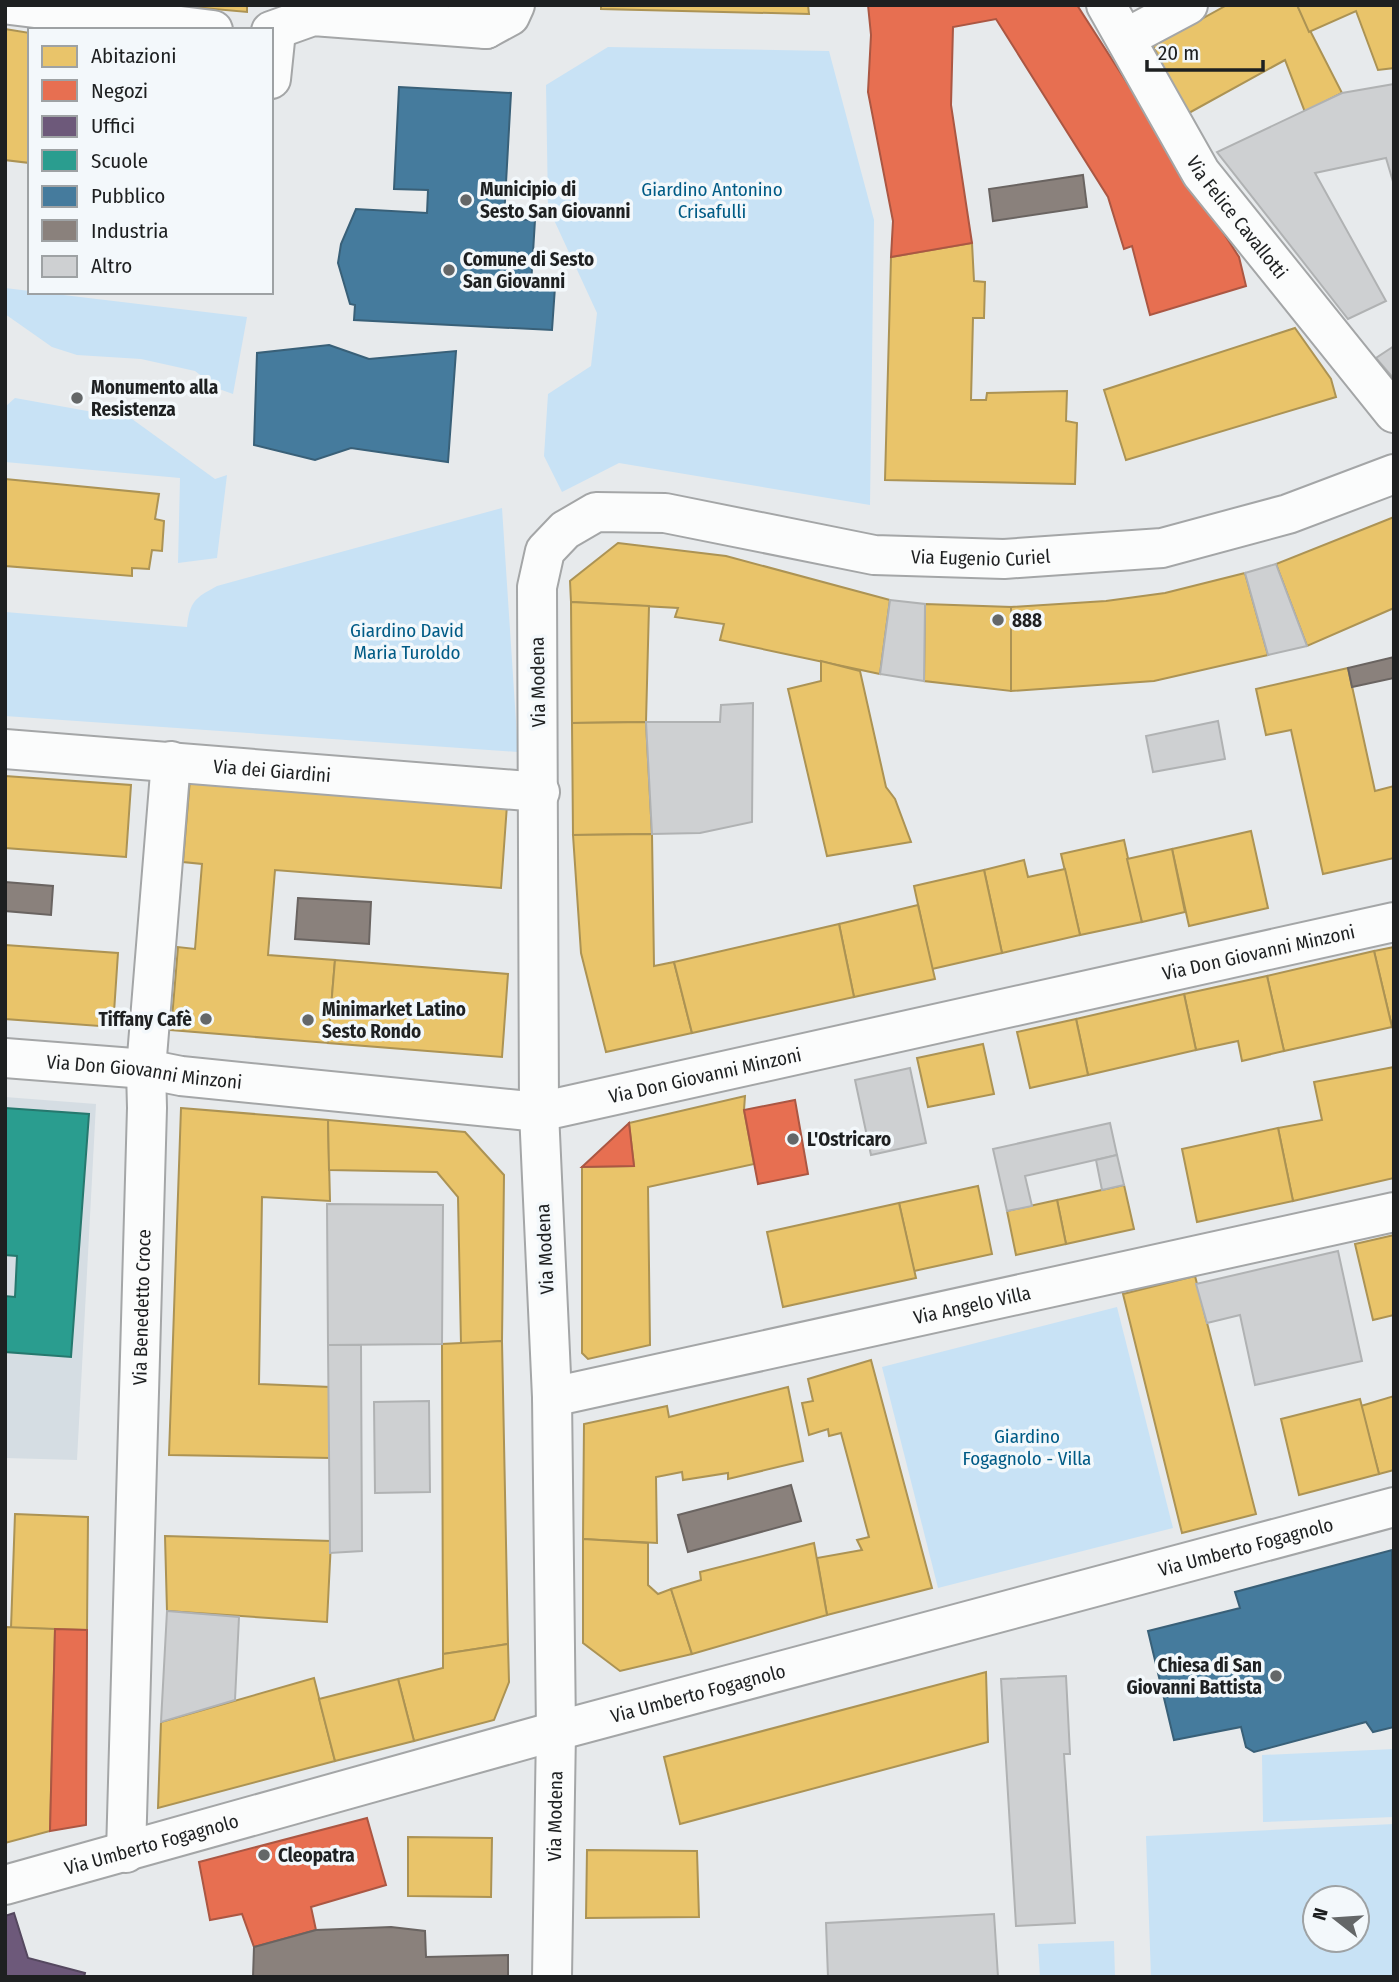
<svg xmlns="http://www.w3.org/2000/svg" width="1399" height="1982" font-family="'Fira Sans Condensed',sans-serif">
  <rect width="100%" height="100%" fill="#e7eaec"/>
  <!-- built -->
  <path fill="#d5dde3" d="M5 1097 96 1104 77 1460 5 1458Z"/>
  <!-- green -->
  <g fill="#c8e2f5" fill-rule="evenodd">
    <path d="M608 47 829 51 874 220 870 505 619 463 562 492 544 456 548 394 591 366 597 313 548 207 546 85Z"/>
    <path d="M5 288 247 317 233 394 219 389 195 371 141 359 77 355 52 347 5 314Z"/>
    <path d="M15 398 132 419 215 479 227 475 217 558 178 563 180 478 5 462V407Z"/>
    <path d="M502 508 518 752 5 716V612L187 627C190 601 195 598 217 586Z"/>
    <path d="M1117 1307 1173 1528 938 1588 882 1367Z"/>
    <path d="M1394 1749V1817L1263 1822 1262 1755Z"/>
    <path d="M1394 1824V1977H1151L1146 1836ZM1315 1898H1357V1940H1315Z"/>
    <path d="M1114 1941 1115 1977H1040L1038 1944Z"/>
  </g>
  <!-- homes -->
  <g fill="#e9c46a" stroke="#ac9354" stroke-width="2">
    <path d="M170 5H247V12Z"/>
    <path d="M601 5H808L809 14 601 9Z"/>
    <path d="M1227 5H1297L1342 93 1305 112 1285 60 1187 114 1153 46Z"/>
    <path d="M1297 5H1394V68L1378 70 1356 11 1309 32Z"/>
    <path d="M5 29 30 33V163L5 160Z"/>
    <path d="M972 243 974 281 985 282 984 318H973L971 400H986L987 393 1067 391 1066 421 1077 423 1075 484 885 480 891 257Z"/>
    <path d="M1295 328 1331 379 1336 397 1126 460 1104 390Z"/>
    <path d="M5 479 159 494 155 519 164 521 162 551 152 550 149 569 132 568V576L5 566Z"/>
    <path d="M1394 517V608L1307 646 1276 564Z"/>
    <path d="M618 543 726 556 890 600 880 674 720 640 724 624 675 617 678 608 571 602 570 581Z"/>
    <path d="M1245 573 1268 655 1154 681 1011 691V607L1106 601 1165 593Z"/>
    <path d="M571 602 649 606 646 722 572 723Z"/>
    <path d="M925 604 1011 607V691L924 681Z"/>
    <path d="M821 661 860 671 886 787 895 799 911 842 827 856 788 689 821 681Z"/>
    <path d="M1348 668 1375 791 1394 786V858L1323 874 1291 730 1266 735 1256 689Z"/>
    <path d="M646 722 652 834 573 835 572 723Z"/>
    <path d="M5 776 131 785 126 857 5 848Z"/>
    <path d="M190 779 507 805 501 888 275 870 268 955 335 960 328 1043 171 1030 178 947 195 949 202 864 183 862Z"/>
    <path d="M1251 831 1268 908 1189 926 1172 849Z"/>
    <path d="M652 834 654 966 674 962 692 1033 606 1052 581 953 573 835Z"/>
    <path d="M1124 840 1142 922 1080 935 1061 854Z"/>
    <path d="M1172 849 1185 912 1142 922 1127 859Z"/>
    <path d="M1024 860 1028 877 1065 869 1080 935 1002 953 984 870Z"/>
    <path d="M984 870 1002 953 932 969 914 886Z"/>
    <path d="M918 905 935 979 854 997 839 924Z"/>
    <path d="M839 924 854 997 692 1033 674 962Z"/>
    <path d="M5 945 118 953 113 1027 5 1019Z"/>
    <path d="M1394 947V1026L1392 1027 1374 951Z"/>
    <path d="M1374 951 1392 1027 1284 1051 1267 976Z"/>
    <path d="M335 960 508 974 502 1057 328 1043Z"/>
    <path d="M1267 976 1284 1051 1242 1061 1238 1041 1196 1050 1184 994Z"/>
    <path d="M1184 994 1196 1050 1088 1075 1076 1019Z"/>
    <path d="M1076 1019 1088 1075 1030 1088 1017 1032Z"/>
    <path d="M983 1044 994 1094 928 1107 917 1058Z"/>
    <path d="M1394 1067V1178L1293 1201 1278 1128 1322 1120 1314 1082Z"/>
    <path d="M745 1096 744 1110 754 1164 648 1187 650 1345 588 1359 582 1353V1167L634 1166 629 1123Z"/>
    <path d="M181 1108 328 1120 330 1201 262 1197 259 1384 330 1387V1458L169 1455Z"/>
    <path d="M328 1120 465 1132 504 1175 502 1341 461 1344 458 1197 437 1172 329 1170Z"/>
    <path d="M1278 1128 1293 1201 1197 1222 1182 1149Z"/>
    <path d="M1124 1185 1134 1229 1066 1244 1057 1200Z"/>
    <path d="M978 1186 992 1254 914 1271 899 1203Z"/>
    <path d="M1057 1200 1066 1244 1016 1255 1007 1211Z"/>
    <path d="M899 1203 916 1278 783 1307 767 1232Z"/>
    <path d="M1394 1235V1315L1373 1320 1355 1244Z"/>
    <path d="M1195 1276 1256 1514 1182 1533 1123 1294Z"/>
    <path d="M502 1341 508 1644 443 1654 442 1344Z"/>
    <path d="M871 1360 932 1588 827 1615 817 1558 862 1550 857 1540 869 1537 841 1433 829 1436 828 1429 809 1435 802 1403 813 1401 808 1379Z"/>
    <path d="M788 1387 803 1461 728 1479V1473L683 1480 682 1472 656 1477 657 1543 583 1539 584 1424 667 1406 669 1417Z"/>
    <path d="M1394 1396V1470L1379 1474 1361 1406Z"/>
    <path d="M1360 1399 1379 1474 1299 1495 1281 1419Z"/>
    <path d="M15 1514 88 1517 87 1630 11 1628Z"/>
    <path d="M165 1536 331 1541 327 1622 167 1611Z"/>
    <path d="M583 1539 648 1543V1585L658 1594 671 1589 692 1654 620 1671 583 1643Z"/>
    <path d="M814 1543 827 1615 692 1654 671 1589 701 1580 700 1572Z"/>
    <path d="M5 1627 55 1629 50 1831 5 1843Z"/>
    <path d="M508 1644 509 1682 494 1720 414 1741 398 1679 443 1668V1654Z"/>
    <path d="M986 1672 988 1742 680 1824 664 1757Z"/>
    <path d="M314 1678 335 1761 158 1808 161 1722Z"/>
    <path d="M398 1679 414 1741 335 1761 319 1699Z"/>
    <path d="M408 1837 492 1838 491 1897 408 1896Z"/>
    <path d="M587 1850 697 1851 699 1917 586 1918Z"/>
  </g>
  <!-- shops -->
  <g fill="#e76f51" stroke="#ab5743" stroke-width="2">
    <path d="M868 5H1077L1239 257 1246 286 1150 315 1132 246 1124 249 1108 197 996 19 953 27 951 105 972 243 891 257 893 221 868 92 871 35Z"/>
    <path d="M795 1100 808 1174 758 1184 744 1110Z"/>
    <path d="M629 1123 634 1166 582 1167Z"/>
    <path d="M55 1629 87 1630 86 1825 50 1831Z"/>
    <path d="M367 1818 386 1885 311 1907 316 1930 254 1947 242 1914 210 1920 199 1862Z"/>
  </g>
  <!-- offices -->
  <path fill="#6d597a" stroke="#55485f" stroke-width="2" d="M14 1913 28 1958 85 1973 84 1977H5V1916Z"/>
  <!-- schools -->
  <path fill="#2a9d8f" stroke="#26786e" stroke-width="2" d="M5 1108 89 1114 71 1357 5 1352V1296L15 1297 17 1256 5 1255Z"/>
  <!-- public -->
  <g fill="#457b9d" stroke="#396078" stroke-width="2">
    <path d="M399 87 511 93 504 219 535 220 531 285 555 287 552 330 354 320 355 305 350 304 338 263 341 244 356 209 427 213 428 190 394 189Z"/>
    <path d="M329 345 369 359 456 351 448 462 351 448 315 460 254 445 257 353Z"/>
    <path d="M1392 1550 1394 1727 1373 1732 1366 1722 1254 1752 1246 1747 1241 1727 1174 1740 1148 1631 1240 1608 1235 1592Z"/>
  </g>
  <!-- industry -->
  <g fill="#8a817c" stroke="#6a6461" stroke-width="2">
    <path d="M1083 175 1087 207 993 221 989 189Z"/>
    <path d="M1394 657V678L1352 687 1348 668Z"/>
    <path d="M5 882 53 886 51 915 5 911Z"/>
    <path d="M298 898 371 902 369 944 295 939Z"/>
    <path d="M791 1485 801 1521 688 1552 678 1515Z"/>
    <path d="M391 1927 425 1931 426 1957 508 1955V1977H253L254 1947 316 1930Z"/>
  </g>
  <!-- building -->
  <g fill="#ced0d2" stroke="#b0b2b3" stroke-width="2">
    <path d="M1394 84V185L1386 158 1315 173 1386 301 1348 319 1217 152 1342 93Z"/>
    <path d="M1394 346V379L1376 358Z"/>
    <path d="M1276 564 1307 646 1268 655 1245 573Z"/>
    <path d="M890 600 925 604 924 681 880 674Z"/>
    <path d="M753 703 752 822 700 833 652 834 646 722H720L721 705Z"/>
    <path d="M1218 721 1225 759 1153 772 1146 736Z"/>
    <path d="M910 1068 926 1143 871 1155 855 1080Z"/>
    <path d="M1110 1123 1117 1155 1025 1176 1032 1206 1007 1211 993 1149Z"/>
    <path d="M1117 1155 1124 1185 1102 1190 1096 1160Z"/>
    <path d="M327 1204 443 1205 442 1344 328 1345Z"/>
    <path d="M1338 1251 1362 1361 1255 1385 1240 1315 1207 1323 1196 1284Z"/>
    <path d="M328 1345H361L362 1551 330 1553Z"/>
    <path d="M429 1401 430 1492 375 1493 374 1402Z"/>
    <path d="M167 1611 239 1617 235 1700 161 1722Z"/>
    <path d="M1066 1676 1070 1754H1064L1075 1923 1016 1926 1001 1679Z"/>
    <path d="M994 1914 998 1977H828L826 1923Z"/>
  </g>
  <g fill="none" stroke-linecap="round" stroke-linejoin="round">
    <!-- street casing -->
    <g stroke="#a4a6a7" stroke-width="42">
      <g id="street">
        <path d="M10 5 213 30"/>
        <path id="s1" d="M1106 5 1201 173 1394 413"/>
        <path d="M467 12 486 29 510 16 515 5"/>
        <path d="M271 31 313 16 486 29"/>
        <path d="M1126 38 1188 5"/>
        <path d="M271 79 276 31"/>
        <path id="s2" d="M5 749 540 792"/>
        <path id="s3" d="M5 1058 146 1069 181 1076 539 1112 1394 922"/>
        <path id="s4" d="M552 1397 1394 1212"/>
        <path id="s5" d="M126 1853 147 1108 146 1069 171 761"/>
        <path id="s6" d="M5 1885 556 1731 1394 1507"/>
        <path id="s7" d="M552 1977 556 1731 552 1397 539 1112 537 587 545 551 565 530 596 512 665 513 874 555 1004 559 1162 548 1288 514 1394 474"/>
      </g>
    </g>
    <!-- street -->
    <use href="#street" stroke="#fbfcfc" stroke-width="38"/>
  </g>
  <!-- markers -->
  <g fill="#646768" stroke="#f3f8fb" stroke-width="2.5">
    <circle cx="466" cy="200" r="7"/>
    <circle cx="449" cy="270" r="7"/>
    <circle cx="77" cy="398" r="7"/>
    <circle cx="998" cy="620" r="7"/>
    <circle cx="206" cy="1019" r="7"/>
    <circle cx="308" cy="1020" r="7"/>
    <circle cx="793" cy="1139" r="7"/>
    <circle cx="1276" cy="1676" r="7"/>
    <circle cx="264" cy="1855" r="7"/>
  </g>
  <g text-anchor="middle" dominant-baseline="central" stroke-width="7" stroke-linejoin="round" paint-order="stroke">
    <!-- poi labels -->
    <g font-size="19" font-weight="bold" fill="#1e2021" stroke="#f3f8fb" text-anchor="start">
      <text x="480" y="189">Municipio di<tspan x="480" dy="22">Sesto San Giovanni</tspan></text>
      <text x="463" y="259">Comune di Sesto<tspan x="463" dy="22">San Giovanni</tspan></text>
      <text x="91" y="387">Monumento alla<tspan x="91" dy="22">Resistenza</tspan></text>
      <text x="1012" y="620">888</text>
      <text x="322" y="1009">Minimarket Latino<tspan x="322" dy="22">Sesto Rondo</tspan></text>
      <text x="192" y="1019" text-anchor="end">Tiffany Cafè</text>
      <text x="807" y="1139">L'Ostricaro</text>
      <text x="1262" y="1665" text-anchor="end">Chiesa di San<tspan x="1262" dy="22">Giovanni Battista</tspan></text>
      <text x="278" y="1855">Cleopatra</text>
    </g>
    <!-- park labels -->
    <g font-size="19" fill="#005b86" stroke="#f3f8fb">
      <text x="712" y="189">Giardino Antonino<tspan x="712" dy="22">Crisafulli</tspan></text>
      <text x="407" y="630">Giardino David<tspan x="407" dy="22">Maria Turoldo</tspan></text>
      <text x="1027" y="1436">Giardino<tspan x="1027" dy="22">Fogagnolo - Villa</tspan></text>
    </g>
    <!-- street labels -->
    <g font-size="19" fill="#1e2021" stroke="#f3f8fb">
      <text stroke="none"><textPath href="#s1" startOffset="250">Via Felice Cavallotti</textPath></text>
      <text stroke="none"><textPath href="#s7" startOffset="1881">Via Eugenio Curiel</textPath></text>
      <text transform="translate(538 682) rotate(-91)">Via Modena</text>
      <text stroke="none"><textPath href="#s2" startOffset="268">Via dei Giardini</textPath></text>
      <text stroke="none"><textPath href="#s3" startOffset="1274">Via Don Giovanni Minzoni</textPath></text>
      <text stroke="none"><textPath href="#s3" startOffset="140">Via Don Giovanni Minzoni</textPath></text>
      <text stroke="none"><textPath href="#s3" startOffset="707">Via Don Giovanni Minzoni</textPath></text>
      <text transform="translate(545 1249) rotate(-93)">Via Modena</text>
      <text stroke="none"><textPath href="#s4" startOffset="430">Via Angelo Villa</textPath></text>
      <text stroke="none"><textPath href="#s5" startOffset="546">Via Benedetto Croce</textPath></text>
      <text stroke="none"><textPath href="#s6" startOffset="1286">Via Umberto Fogagnolo</textPath></text>
      <text stroke="none"><textPath href="#s6" startOffset="719">Via Umberto Fogagnolo</textPath></text>
      <text stroke="none"><textPath href="#s7" startOffset="161">Via Modena</textPath></text>
      <text stroke="none"><textPath href="#s6" startOffset="152">Via Umberto Fogagnolo</textPath></text>
    </g>
  </g>
  <!-- border -->
  <rect width="1399" height="1982" fill="none" stroke="#1e2021" stroke-width="14"/>
  <!-- legend -->
  <rect x="28" y="28" width="245" height="266" fill="#f3f8fb" stroke="#9ea2a4" stroke-width="2"/>
  <rect x="42" y="46" width="35" height="21" fill="#e9c46a" stroke="#9ea2a4" stroke-width="2"/>
  <text x="91" y="63" font-size="21" fill="#1e2021">Abitazioni</text>
  <rect x="42" y="80" width="35" height="21" fill="#e76f51" stroke="#9ea2a4" stroke-width="2"/>
  <text x="91" y="98" font-size="21" fill="#1e2021">Negozi</text>
  <rect x="42" y="116" width="35" height="21" fill="#6d597a" stroke="#9ea2a4" stroke-width="2"/>
  <text x="91" y="133" font-size="21" fill="#1e2021">Uffici</text>
  <rect x="42" y="150" width="35" height="21" fill="#2a9d8f" stroke="#9ea2a4" stroke-width="2"/>
  <text x="91" y="168" font-size="21" fill="#1e2021">Scuole</text>
  <rect x="42" y="186" width="35" height="21" fill="#457b9d" stroke="#9ea2a4" stroke-width="2"/>
  <text x="91" y="203" font-size="21" fill="#1e2021">Pubblico</text>
  <rect x="42" y="220" width="35" height="21" fill="#8a817c" stroke="#9ea2a4" stroke-width="2"/>
  <text x="91" y="238" font-size="21" fill="#1e2021">Industria</text>
  <rect x="42" y="256" width="35" height="21" fill="#ced0d2" stroke="#9ea2a4" stroke-width="2"/>
  <text x="91" y="273" font-size="21" fill="#1e2021">Altro</text>
  <!-- north arrow -->
  <g transform="translate(1336 1919) rotate(287)"><circle r="33" fill="#f3f8fb" stroke="#9ea2a4" stroke-width="2"/>
  <path d="M0-5L12 26L0 18L-12 26Z" fill="#646768"/>
  <text y="-10" font-size="19" font-weight="bold" text-anchor="middle" fill="#1e2021">N</text>
  </g>
  <!-- scale -->
  <path d="M1147 60v10h116v-10" fill="none" stroke="#1e2021" stroke-width="3.5"/>
  <text x="1158" y="60" font-size="21" fill="#1e2021" stroke="#f3f8fb" stroke-width="5" paint-order="stroke">20 m</text>
</svg>
